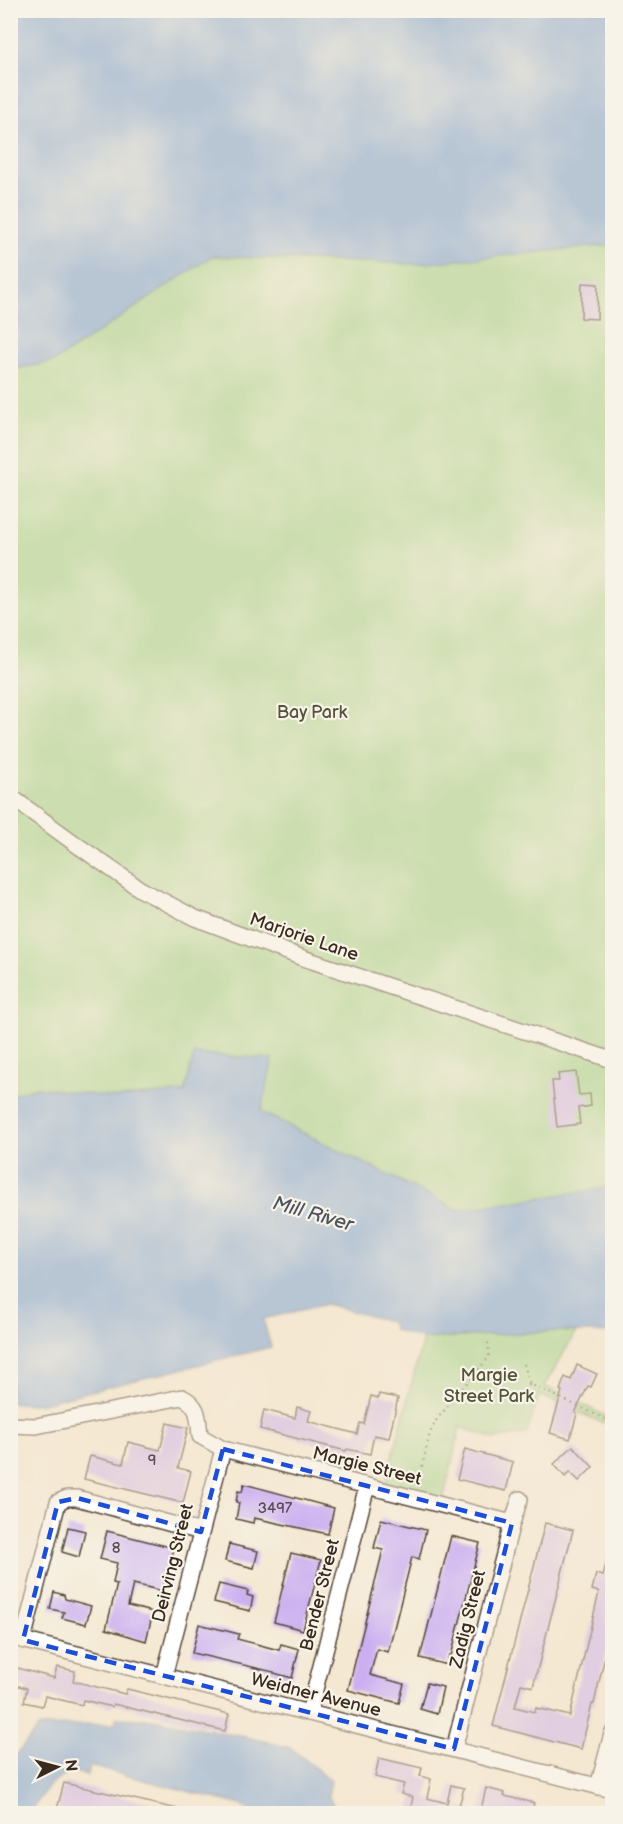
<svg xmlns="http://www.w3.org/2000/svg" width="623" height="1824" font-family="'Balsamiq Sans',sans-serif">
  <rect width="100%" height="100%" fill="#f7f3e8"/>
  <filter id="ink" filterUnits="userSpaceOnUse"><feTurbulence type="fractalNoise" baseFrequency=".0167" numOctaves="2"/><feDisplacementMap in="SourceGraphic" scale="12" xChannelSelector="R" yChannelSelector="G"/><feConvolveMatrix kernelMatrix="1 2 1 2 8 2 1 2 1" color-interpolation-filters="sRGB"/></filter>
  <filter id="wash" filterUnits="userSpaceOnUse"><feTurbulence type="fractalNoise" baseFrequency=".008" numOctaves="4" result="noise"/><feDisplacementMap in="SourceGraphic" scale="24" xChannelSelector="R" yChannelSelector="G"/><feGaussianBlur stdDeviation="1.35" result="paint"/><feColorMatrix in="noise" values="0 0 0 0 0 0 0 0 0 0 0 0 0 0 0 0 0 1.4 0 .05"/><feComposite in="paint" operator="in"/></filter>
  <g filter="url(#wash)">
    <rect width="100%" height="100%" fill="#f4e8d2"/>
    <!-- green -->
    <g fill="#9bd385" stroke="#6b7e52" stroke-width="1.5">
      <path d="M606 244 612 245V1187L458 1210 261 1112 272 1059 194 1054 185 1092 116 1098 37 1087 11 1095V370L55 361 212 256 416 264Z"/>
      <path d="M556 1331 576 1332 544 1386 606 1416 603 1423 539 1395 527 1433 495 1439 460 1427 443 1500 385 1486 423 1339Z"/>
    </g>
    <!-- water -->
    <g fill="#6f9ed8" stroke="#55647b" stroke-width="1.5">
      <path d="M11 10 612 11V245L416 264 212 256 55 361 11 370Z"/>
      <path d="M194 1054 273 1059 261 1112 458 1210 612 1187V1333L556 1331 423 1339 394 1330 391 1322 326 1304 263 1319 271 1347 38 1404 11 1403V1095L37 1087 116 1098 185 1092Z"/>
      <path d="M116 1718 153 1719 234 1735 235 1734 291 1748 331 1781 328 1796 338 1813H253L241 1805 90 1766 88 1775 70 1771 50 1785 29 1813H11V1761L39 1727 115 1724Z"/>
    </g>
    <g id="blocks">
      <!-- building -->
      <g fill="#cbaff1">
        <path d="M582 283 598 284 597 319 581 318Z"/>
        <path d="M576 1072 579 1095 590 1094 591 1106 578 1108 580 1124 557 1127 552 1081H559L558 1074Z"/>
        <path d="M577 1365 597 1374 591 1387 588 1386 575 1413 577 1414 570 1439 550 1433 562 1391 560 1390 565 1377 571 1380Z"/>
        <path d="M379 1394 398 1398 389 1438 374 1435 370 1454 347 1449 346 1451 260 1429 264 1410 295 1418 297 1407 311 1411 308 1421 357 1434 360 1423 364 1424 371 1396 378 1398Z"/>
        <path d="M167 1423 188 1428 178 1468 191 1471 183 1503 84 1479 90 1456 123 1464 128 1442 160 1450Z"/>
        <path d="M573 1446 593 1467 579 1481 570 1472 565 1477 554 1464Z"/>
        <path d="M465 1449 513 1462 506 1491 457 1479Z"/>
        <path d="M244 1484 334 1508 328 1534 254 1518 253 1523 236 1519 239 1503 236 1502 238 1491 242 1492Z"/>
        <path d="M381 1519 426 1530 419 1559 412 1557 388 1652 377 1649 370 1675 404 1684 399 1703 348 1690 383 1550 374 1548Z"/>
        <path d="M545 1523 573 1530 533 1687 521 1684 515 1707 535 1712 536 1708 570 1716 599 1592 592 1590 596 1574 603 1576 609 1553 612 1554V1626L594 1704H592L581 1749 493 1726Z"/>
        <path d="M68 1527 85 1531 79 1557 62 1552Z"/>
        <path d="M107 1531 174 1548 163 1591 133 1584 128 1606 153 1612 146 1641 106 1629 117 1584 113 1583 117 1563 100 1559Z"/>
        <path d="M451 1536 480 1543 451 1656 449 1655 447 1665 420 1658Z"/>
        <path d="M229 1544 258 1551 254 1568 225 1561Z"/>
        <path d="M291 1553 321 1560 303 1630 274 1622Z"/>
        <path d="M219 1584 248 1591 247 1595 253 1597 250 1611 214 1602Z"/>
        <path d="M54 1592 64 1595 65 1599 91 1606 86 1624 62 1618 64 1612 50 1609Z"/>
        <path d="M199 1624 239 1634 237 1639 279 1650 281 1644 299 1649 292 1678 274 1673V1672L192 1653Z"/>
        <path d="M10 1666 54 1678 57 1667 75 1671 73 1681 125 1694 127 1689 229 1714 225 1731 113 1704 112 1707 83 1700 82 1705 45 1696 42 1706 24 1702 27 1688 10 1684Z"/>
        <path d="M427 1683 443 1687 437 1714 420 1709Z"/>
        <path d="M379 1758 422 1768 420 1776 431 1779 427 1798 447 1803 451 1785 464 1788 459 1806 474 1810 473 1814H421L410 1811 413 1797 401 1794 404 1784 375 1777Z"/>
        <path d="M64 1783 182 1810 181 1814H74L57 1809Z"/>
        <path d="M486 1788 505 1793 504 1796 534 1803 531 1814H480Z"/>
      </g>
    </g>
  </g>
  <g filter="url(#ink)">
    <use href="#blocks" fill-opacity="0" stroke="#574639" stroke-width="1.5"/>
    <g fill="none" stroke-linecap="round" stroke-linejoin="round">
      <!-- minor casing -->
      <g stroke="#574639" stroke-width="18">
        <g id="minor">
          <path d="M10 796 77 845 140 889 195 918 303 958 612 1060"/>
          <path d="M10 1425 36 1426 182 1397C200 1406 198 1418 200 1436L223 1449"/>
          <path d="M10 1637 612 1790"/>
          <path d="M23 1640 58 1502 67 1498H77L201 1532"/>
          <path d="M164 1676 223 1449 512 1523"/>
          <path d="M309 1713 367 1486"/>
          <path d="M454 1749 512 1523 520 1499"/>
          <path d="M598 1787 612 1734"/>
        </g>
      </g>
      <!-- path -->
      <g stroke="#574639" stroke-width="2" stroke-dasharray="1.5 4.5" stroke-linecap="butt">
        <path d="M524 1364 530 1384"/>
        <path d="M478 1370 489 1357 488 1342"/>
        <path d="M418 1484 430 1433 437 1419 478 1370 515 1399 530 1384 612 1422"/>
      </g>
      <!-- minor -->
      <use href="#minor" stroke="#fff" stroke-width="15"/>
    </g>
  </g>
  <!-- marked area -->
  <path d="M0 0H623V1824H0ZM223 1449 512 1523 454 1749 23 1640 58 1502 77 1498 201 1532Z" fill="#f4e8d2" fill-opacity=".55" fill-rule="evenodd"/>
  <path fill="none" stroke="#1d4ed8" stroke-width="4.5" stroke-dasharray="12 8" stroke-linejoin="round" d="M223 1449 512 1523 454 1749 23 1640 58 1502 77 1498 201 1532Z"/>
  <g text-anchor="middle" dominant-baseline="central" stroke-width="4.5" stroke-linejoin="round" paint-order="stroke">
    <!-- number labels -->
    <g font-size="15" fill="#5f4b53">
      <text x="152" y="1460">9</text>
      <text x="275" y="1508">3497</text>
      <text x="116" y="1548">8</text>
    </g>
    <!-- park labels -->
    <g font-size="18" fill="#535438" stroke="#f7f3e8">
      <text x="312" y="712">Bay Park</text>
      <text x="489" y="1375">Margie<tspan x="489" dy="21">Street Park</tspan></text>
    </g>
    <!-- street labels -->
    <g font-size="18" fill="#3b2a1e" stroke="#f7f3e8">
      <text transform="translate(304 937) rotate(19)">Marjorie Lane</text>
      <text transform="translate(367 1466) rotate(14)">Margie Street</text>
      <text transform="translate(173 1563) rotate(-76)">Deirving Street</text>
      <text transform="translate(320 1595) rotate(-76)">Bender Street</text>
      <text transform="translate(468 1619) rotate(-76)">Zadig Street</text>
      <text transform="translate(316 1695) rotate(14)">Weidner Avenue</text>
    </g>
    <!-- water labels -->
    <g font-size="20" font-style="italic" fill="#4d535f" stroke="#f7f3e8">
      <text transform="translate(313 1214) rotate(16)">Mill River</text>
    </g>
  </g>
  <!-- margin -->
  <rect width="623" height="1824" fill="none" stroke="#f7f3e8" stroke-width="36"/>
  <!-- north arrow -->
  <g transform="translate(57 1767) rotate(84)" stroke="#f7f3e8" stroke-width="4.5" paint-order="stroke">
  <path d="M0-4.5L10 22L0 15L-10 22Z" fill="#3b2a1e"/>
  <text y="-9" font-size="16" font-weight="bold" text-anchor="middle" fill="#3b2a1e">N</text>
  </g>
</svg>
